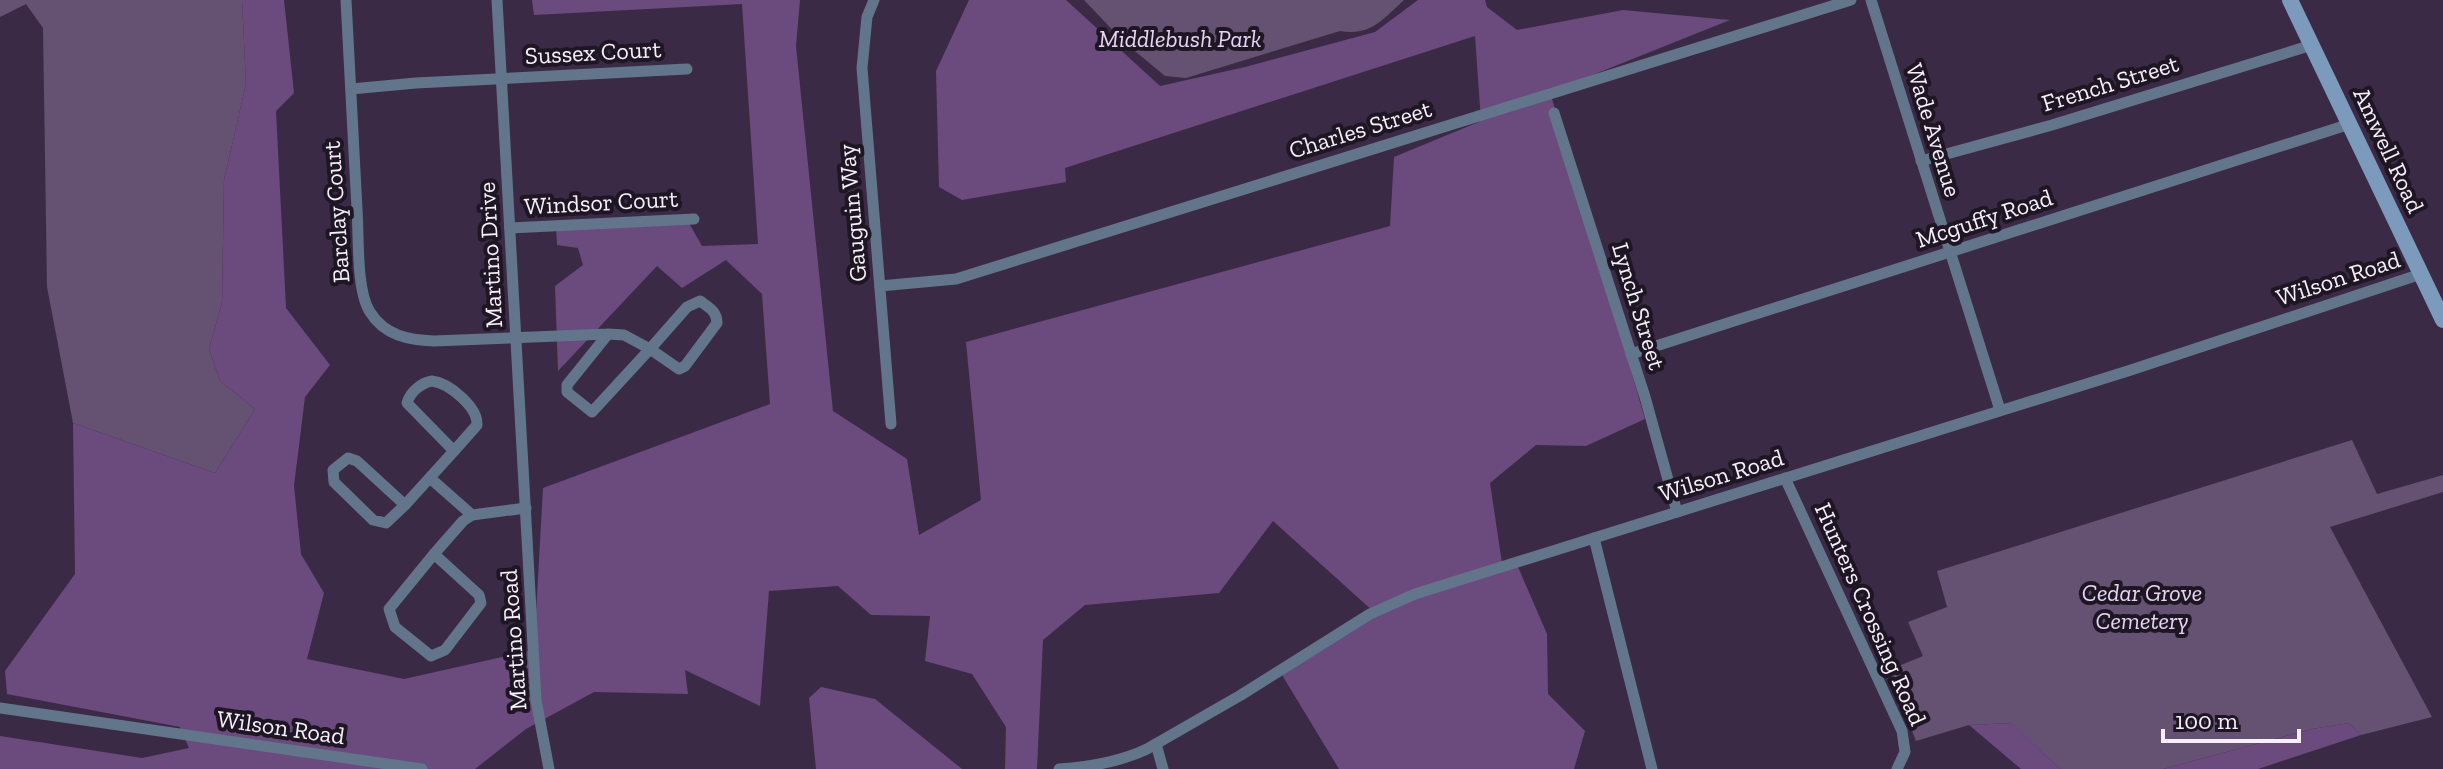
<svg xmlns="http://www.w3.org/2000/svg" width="2443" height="769" font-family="'Zilla Slab',serif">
  <rect width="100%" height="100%" fill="#3b2a45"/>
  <!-- green -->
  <g fill="#655171">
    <path d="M0 0H242L246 84 224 180 222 302 209 349 220 381 255 409 215 473 73 423 47 287 43 28 26 4 0 17Z"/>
    <path d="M1084 0H1404C1382 20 1371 36 1340 31L1186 78 1165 76 1124 42Z"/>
    <path d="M2352 440 2377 494 2443 475V492L2330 527 2432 717 2361 735 2349 723 2312 729 2163 769H2060L2011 723 1969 725 1916 741 1889 670 1923 656 1908 622 1947 607 1937 571Z"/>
  </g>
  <!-- forest -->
  <g fill="#6b4a7e">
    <path d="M242 0H284L294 93 276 111 286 308 330 365 305 397 294 486 301 554 324 593 307 659 404 679 534 650 543 488 770 404 762 294 726 260 682 288 657 266 558 371 555 286 583 265 578 248 557 245 556 224 685 216 702 246 758 244 742 4 534 15 532 0H800L796 46 833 411 907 459 919 535 981 500 966 342 1390 226 1394 157 1481 121 1475 36 1065 168 1066 182 962 200 939 187 936 71 969 0H1066L1160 86 1245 67 1375 32 1418 0H1485L1487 7 1517 30 1623 10 1730 20 1550 92 1645 419 1586 446 1536 445 1490 483 1502 563 1515 560 1547 634 1548 694 1585 731 1574 769H1339L1279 670 1374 612 1273 521 1219 593 1085 605 1043 640 1037 769H1005L1006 727 972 674 925 661 930 616 871 615 838 586 769 591 760 706 685 670 688 694 594 692 526 729 475 769H0V736L142 758 189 748 180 727 7 694 5 671 75 574 73 423 215 473 255 409 220 381 209 349 222 302 224 180 246 84Z"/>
    <path d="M821 687 875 699 962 769H816L809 698Z"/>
    <path d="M2012 723 2060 769H2021L1969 725Z"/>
    <path d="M2349 723 2361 735 2258 769H2163L2312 729Z"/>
  </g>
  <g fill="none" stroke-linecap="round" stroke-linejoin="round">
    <!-- minor -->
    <g stroke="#62758a" stroke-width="11">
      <path d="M346 0C350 70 353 139 357 209 359 237 356 290 370 312 385 336 409 340 434 341L608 334 624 335 650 349 592 412 567 392V385L608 334"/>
      <path d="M497 0 536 700 549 769"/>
      <path d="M874 0 867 17 862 68 891 424"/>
      <path d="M1871 0 2000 410"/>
      <path d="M351 89 416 83 687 69"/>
      <path d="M1554 113 1645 397 1677 512"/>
      <path d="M1921 161 2052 125 2312 45"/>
      <path d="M510 228 694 219"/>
      <path d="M880 286 956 279 1851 0"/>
      <path d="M700 301C708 307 717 311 717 323L685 366 679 369 650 349 687 307Z"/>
      <path d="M1631 354 2350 124"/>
      <path d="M432 381C449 383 478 407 477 425L454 451 407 403C410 392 421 383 432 381Z"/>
      <path d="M348 458 357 461 405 505 386 523 373 520 334 482 333 470Z"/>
      <path d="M430 478 472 515 526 508"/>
      <path d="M1785 478 1902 731 1905 752 1897 769"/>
      <path d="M405 505 454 451"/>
      <path d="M1594 538 1652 769"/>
      <path d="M434 554 479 595 481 603 445 650 431 656 395 627 389 609Z"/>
      <path d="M434 554 463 521 472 515"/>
      <path d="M0 708 422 769"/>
      <path d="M1156 744 1163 769"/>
      <path d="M1059 769C1089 767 1120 762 1147 749L1241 695 1370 614 1415 594 2131 370 2421 274"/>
    </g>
    <!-- secondary -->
    <path stroke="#7c9abc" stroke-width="16" d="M2290 0 2443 320"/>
  </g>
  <g text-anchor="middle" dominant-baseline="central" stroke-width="8" stroke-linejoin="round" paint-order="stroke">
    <!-- park labels -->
    <g font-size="24" font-style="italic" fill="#e8d4f4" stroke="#1e1623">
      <text x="1180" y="38">Middlebush Park</text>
      <text x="2142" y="592">Cedar Grove<tspan x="2142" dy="28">Cemetery</tspan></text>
    </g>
    <!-- street labels -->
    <g font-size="24" fill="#f8effd" stroke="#1e1623">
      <text transform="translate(593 52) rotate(-3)">Sussex Court</text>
      <text transform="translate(2110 83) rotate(-17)">French Street</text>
      <text transform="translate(1360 129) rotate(-17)">Charles Street</text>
      <text transform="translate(1934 130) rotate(73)">Wade Avenue</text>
      <text transform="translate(2389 150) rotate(65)">Amwell Road</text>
      <text transform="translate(601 202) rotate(-3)">Windsor Court</text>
      <text transform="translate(336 212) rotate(-94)">Barclay Court</text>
      <text transform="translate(852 213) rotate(-95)">Gauguin Way</text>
      <text transform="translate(1984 218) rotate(-18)">Mcguffy Road</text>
      <text transform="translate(490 255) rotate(-93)">Martino Drive</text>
      <text transform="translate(2338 278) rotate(-18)">Wilson Road</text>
      <text transform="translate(1639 306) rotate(73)">Lynch Street</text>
      <text transform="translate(1721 475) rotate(-17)">Wilson Road</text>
      <text transform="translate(1871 614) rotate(66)">Hunters Crossing Road</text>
      <text transform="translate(513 640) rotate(-94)">Martino Road</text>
      <text transform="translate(281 727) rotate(8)">Wilson Road</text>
    </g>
  </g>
  <!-- scale -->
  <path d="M2163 729v12h136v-12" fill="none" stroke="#f8effd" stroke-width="4"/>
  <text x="2175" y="729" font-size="24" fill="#f8effd" stroke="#1e1623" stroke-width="6" paint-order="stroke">100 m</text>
</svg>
